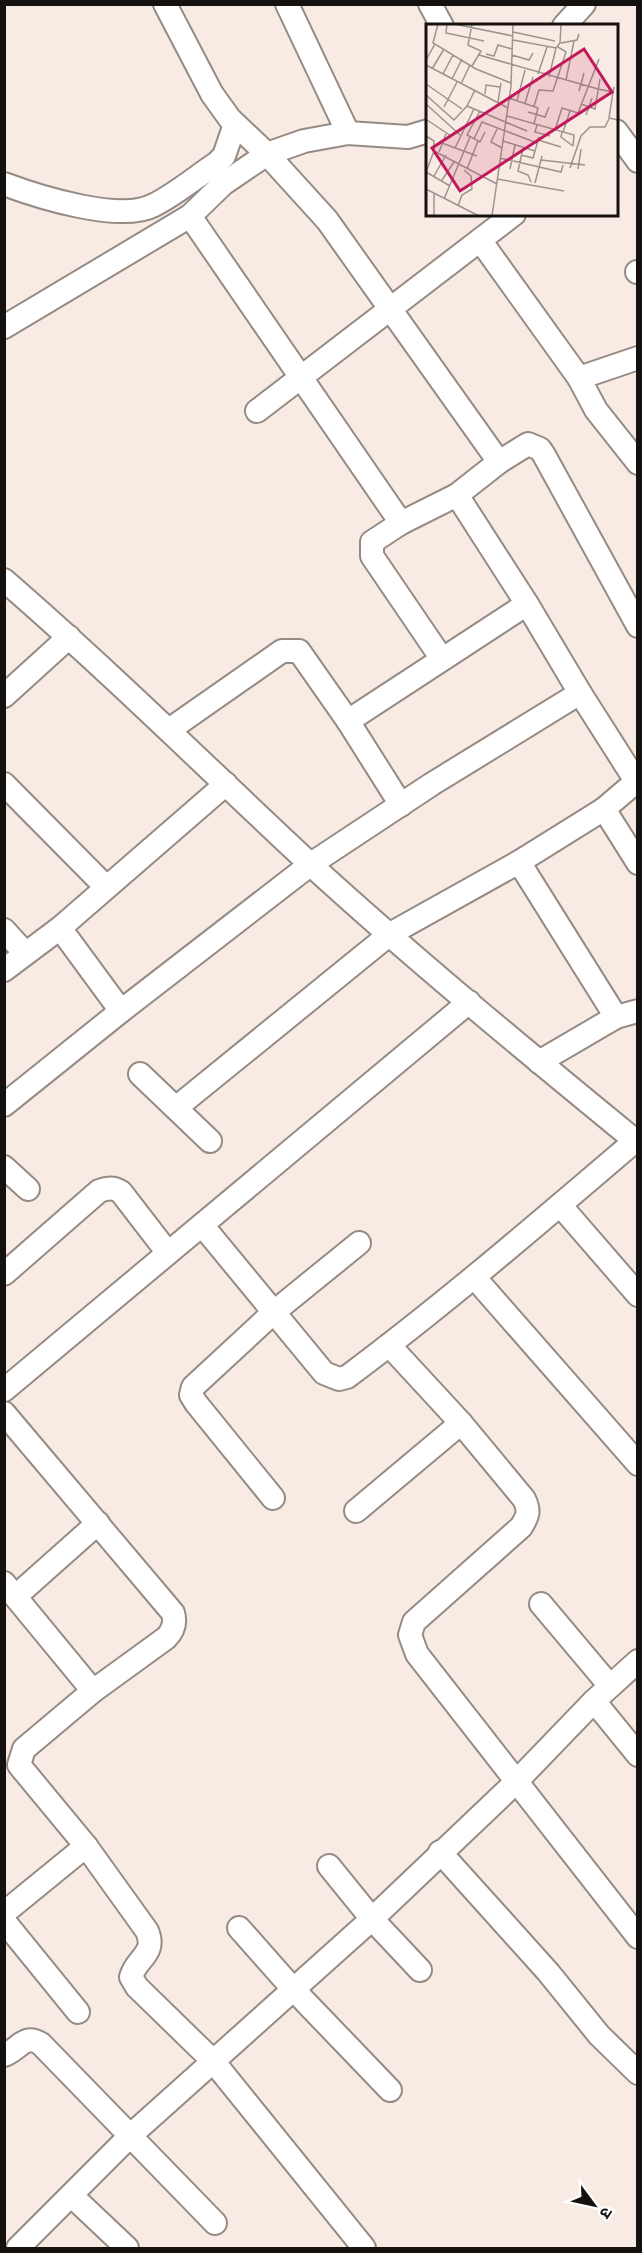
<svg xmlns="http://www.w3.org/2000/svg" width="642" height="2253" font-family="'Roboto Condensed','Noto Sans Devanagari',sans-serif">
  <rect width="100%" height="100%" fill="#f8ebe3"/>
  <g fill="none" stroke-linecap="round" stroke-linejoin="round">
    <!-- minor casing -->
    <g stroke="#968b84" stroke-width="26">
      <g id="minor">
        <path d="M165 4 212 94 230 119 267 154 327 220 499 462"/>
        <path d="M287 4 348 133"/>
        <path d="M430 4 442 26"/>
        <path d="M564 26 584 4"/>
        <path d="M616 131 638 161"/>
        <path d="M4 184C39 197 121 223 154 205 176 194 196 177 217 163L224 156 235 124"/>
        <path d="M190 216 401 523"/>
        <path d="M480 240 579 378 596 410 638 463"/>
        <path d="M637 272H638"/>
        <path d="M4 327 190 216 223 184 267 154 304 141 348 133 408 137 428 131"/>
        <path d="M579 378 638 358"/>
        <path d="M257 411 514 214"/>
        <path d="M4 580C109 671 208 769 310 864 415 960 527 1052 638 1143"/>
        <path d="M442 659 372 556V542L401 523 457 495 499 462 528 444 540 449 544 455 638 626"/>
        <path d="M580 693 636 781"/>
        <path d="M4 696 69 637"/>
        <path d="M348 721 527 604"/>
        <path d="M169 730 282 651H299L348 721 401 805"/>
        <path d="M4 784 106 887"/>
        <path d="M604 809 638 863"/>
        <path d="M519 862 616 1017"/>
        <path d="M60 928 121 1011"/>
        <path d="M4 930 25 953"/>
        <path d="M4 970 60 928 226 784"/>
        <path d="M539 1062 616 1017 638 1011"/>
        <path d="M140 1074 210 1141"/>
        <path d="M4 1105 121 1011 311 864 432 784 580 693 527 604 457 495"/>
        <path d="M177 1107 390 934 519 862 604 809 638 780"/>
        <path d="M4 1167 28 1189"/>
        <path d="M560 1205 638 1295"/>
        <path d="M202 1225 324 1373 339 1379 347 1377C446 1303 540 1222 635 1141"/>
        <path d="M4 1274 99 1191C108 1188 113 1187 121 1192L168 1253"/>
        <path d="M475 1278 638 1464"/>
        <path d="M389 1345 461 1423 524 1499C530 1511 528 1516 521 1527L414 1622 410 1635 417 1654 638 1937"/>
        <path d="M4 1390 469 1002"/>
        <path d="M4 1413 173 1613C176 1623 173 1631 166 1638L93 1691 24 1749 19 1765 86 1846 147 1931C157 1954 136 1958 131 1977L137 1987 213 2061 364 2248"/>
        <path d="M273 1498 196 1403 191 1395 193 1387 274 1312 359 1243"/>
        <path d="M356 1511 461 1423"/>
        <path d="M4 1583 93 1691"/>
        <path d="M16 1596 98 1523"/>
        <path d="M541 1604 610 1686"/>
        <path d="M594 1701 638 1755"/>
        <path d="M440 1852 548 1972 599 2035 638 2073"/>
        <path d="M329 1866 372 1919 420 1970"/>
        <path d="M4 1913 86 1846"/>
        <path d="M4 1921 78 2012"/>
        <path d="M239 1928 293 1989 390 2090"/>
        <path d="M4 2055C20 2049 24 2033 41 2044L215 2223"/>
        <path d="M72 2196 127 2248"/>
        <path d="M18 2248 131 2135 372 1919 516 1782 594 1701 638 1661"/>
      </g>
    </g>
    <!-- minor -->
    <use href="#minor" stroke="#fff" stroke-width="22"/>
  </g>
  <!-- overview -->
  <g transform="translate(426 24)">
    <rect width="192" height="192" fill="#f8ebe3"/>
    <path fill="none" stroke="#9d948e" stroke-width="1.5" d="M12 0 7 19 50 45 85 59M21 0 20 9 58 17M28 0 87 12M46 0 42 21 55 27 46 42M87 8 129 17M87 16 130 24 134 19 135 0M135 19 151 16 153 10M60 30 68 32 72 21 86 25M53 31 172 65 187 68 188 63M86 31 103 36 107 29M0 36 9 20M0 41 82 84M6 45 18 25M17 50 27 31M112 50 121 23M123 53 130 24M26 55 36 35M140 56 148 17M0 60 36 85M35 60 44 41M49 66 41 82 101 107M153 67 158 49M187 68 183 94 192 96M59 70 60 61 74 63M0 71 28 96 41 82M83 74 112 84 108 100M91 77 99 46M72 78 75 59M99 79 107 53M0 80 34 111M155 80 169 85 174 55M108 82 113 66 127 67 140 28 132 23M18 83 31 58M54 87 41 111 54 118 59 108M102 88 119 93 123 83M160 91 166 74M81 92 148 111 147 122M1 96 25 112M111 101 109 108 124 112M71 105 65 118 76 124M129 106 136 84 152 89 173 35M136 108 135 113 147 122M137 108 144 87M0 112 8 117V127L71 160M48 115 56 98 111 119M112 116 135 123M77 117 109 127M16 119 51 132M29 124 48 85M97 124 92 147 102 151 105 158M13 128 20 110M95 131 107 134 113 113M74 134 135 148 137 141M115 136 159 141M144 144 155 112 164 103H179L183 95M41 145 52 117M84 145 89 121M152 145 155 125M0 148 24 162M0 148 8 127M8 152 20 131M71 155 138 167M16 156 28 138M109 159 116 132M0 165 53 192M8 170V192M18 175 44 113M32 182 36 171 46 165 45 152 38 146M66 192 85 62 87 0"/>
    <path fill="#c2185b" fill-opacity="0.15" stroke="#c2185b" stroke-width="3" d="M158 25 186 68 34 167 6 124Z"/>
    <rect width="192" height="192" fill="none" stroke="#15110e" stroke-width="3"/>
  </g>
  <!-- border -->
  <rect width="642" height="2253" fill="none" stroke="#15110e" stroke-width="12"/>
  <!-- north arrow -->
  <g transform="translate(594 2205) rotate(123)" stroke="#ffffff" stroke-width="4.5" paint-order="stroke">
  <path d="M0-4.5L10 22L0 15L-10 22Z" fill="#15110e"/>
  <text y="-9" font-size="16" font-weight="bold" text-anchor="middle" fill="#15110e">उ</text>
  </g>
</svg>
